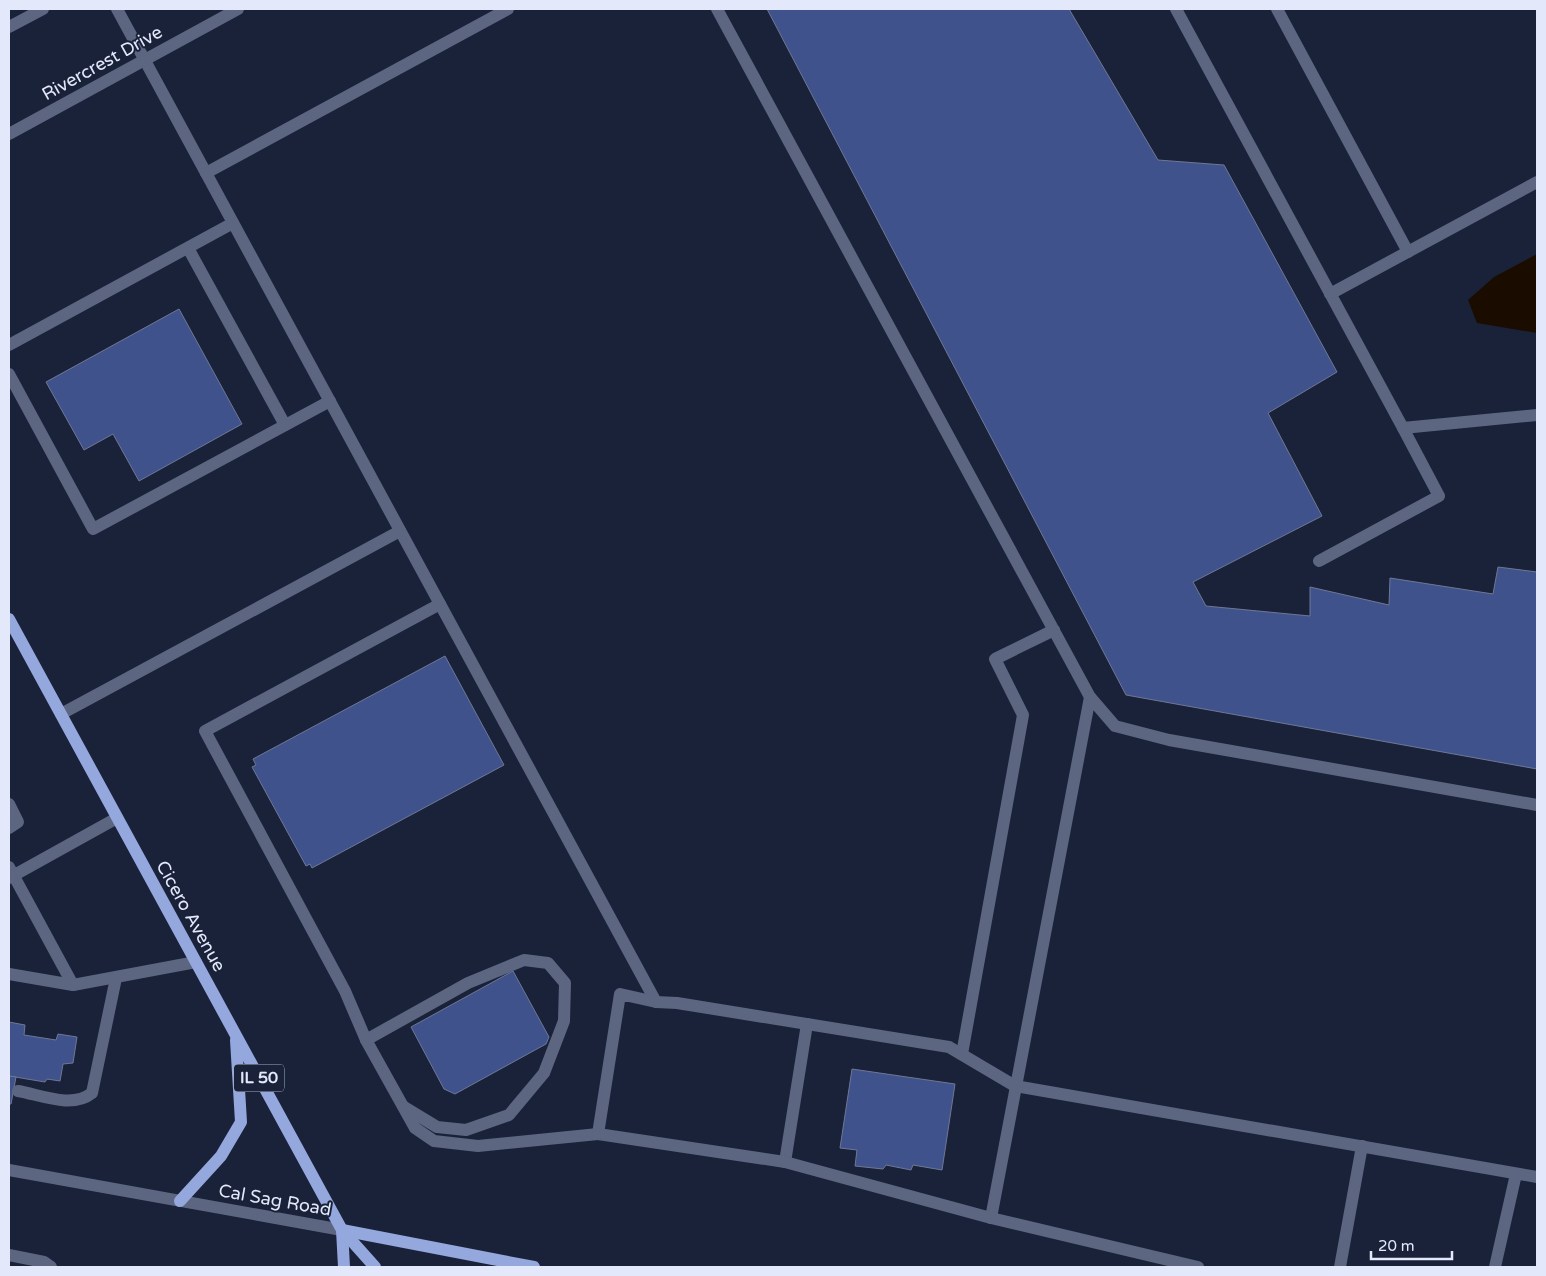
<svg xmlns="http://www.w3.org/2000/svg" width="1546" height="1276" font-family="'Varela Round',sans-serif">
  <rect width="100%" height="100%" fill="#1a223a"/>
  <!-- water -->
  <path fill="#1b0c00" d="M1537 254V333L1477 323 1468 300 1494 277Z"/>
  <!-- building -->
  <g fill="#40528b" stroke="#6e7895">
    <path d="M767 9H1069L1158 160 1224 165 1337 372 1268 413 1322 516 1193 582 1206 606 1310 616V587L1389 605 1390 578 1493 594 1498 567 1537 572V769L1126 695Z"/>
    <path d="M179 309 242 424 139 481 113 434 84 450 46 382Z"/>
    <path d="M445 656 504 765 312 868 310 864 306 866 252 767 256 765 253 759Z"/>
    <path d="M513 971 549 1037 546 1044 455 1094 444 1089 411 1027Z"/>
    <path d="M9 1022 25 1025 24 1035 56 1040 58 1034 77 1037 73 1063 63 1064 60 1081 47 1079 45 1082 9 1076Z"/>
    <path d="M852 1069 955 1084 942 1170 913 1165 911 1170 886 1165 883 1169 855 1166 857 1150 840 1148Z"/>
    <path d="M9 1076 16 1077 11 1104H9Z"/>
  </g>
  <g fill="none" stroke-linecap="round" stroke-linejoin="round">
    <!-- minor -->
    <g stroke="#5c6680" stroke-width="12">
      <path d="M117 9 656 1002"/>
      <path d="M717 9 1090 697 1115 726 1169 740 1537 805"/>
      <path d="M1176 9 1403 428 1537 415"/>
      <path d="M1277 9 1408 252"/>
      <path d="M9 27 43 9"/>
      <path d="M9 134 238 9"/>
      <path d="M206 173 508 9"/>
      <path d="M188 248 285 425"/>
      <path d="M1330 294 1537 182"/>
      <path d="M9 345 233 223"/>
      <path d="M9 374 93 529 330 401"/>
      <path d="M1319 561 1439 496 1403 428"/>
      <path d="M440 604 205 731 345 991 366 1040 415 1128 434 1141 478 1146 598 1134"/>
      <path d="M61 714 400 531"/>
      <path d="M9 804 18 822 9 828"/>
      <path d="M9 867 73 985"/>
      <path d="M9 878 117 818"/>
      <path d="M9 974 73 985 196 962"/>
      <path d="M366 1040 468 983 524 960 548 963 565 983 564 1021 544 1073 509 1115 466 1130 437 1127 404 1107"/>
      <path d="M962 1054 1023 715 995 659 1054 630"/>
      <path d="M18 1091C41 1095 72 1109 92 1093L116 978"/>
      <path d="M785 1162 807 1024"/>
      <path d="M9 1170 342 1230"/>
      <path d="M991 1218 1090 697"/>
      <path d="M9 1255 44 1262 51 1267"/>
      <path d="M1198 1267 991 1218 785 1162 598 1134 620 994 656 1002 677 1003 949 1047 1015 1086 1537 1177"/>
      <path d="M1340 1267 1362 1146"/>
      <path d="M1495 1267 1516 1174"/>
    </g>
    <!-- major -->
    <g stroke="#94a8de" stroke-width="12">
      <path d="M9 619 342 1230 375 1267"/>
      <path d="M180 1201 221 1156 241 1122 236 1040"/>
      <path d="M342 1230 534 1267"/>
      <path d="M342 1230 344 1267"/>
    </g>
  </g>
  <g text-anchor="middle" dominant-baseline="central" stroke-width="4" stroke-linejoin="round" paint-order="stroke">
    <!-- shield labels -->
    <rect fill="#1a223a" stroke="#a7adc0" stroke-width="1" x="234" y="1064.5" width="50" height="27" rx="4"/>
    <g font-size="16" font-weight="bold" fill="#e3e9fa">
      <text x="259" y="1078">IL 50</text>
    </g>
    <!-- street labels -->
    <g font-size="18" fill="#e3e9fa" stroke="#1a223a">
      <text transform="translate(102 63) rotate(-29)">Rivercrest Drive</text>
      <text transform="translate(191 916) rotate(61)">Cicero Avenue</text>
      <text transform="translate(275 1200) rotate(10)">Cal Sag Road</text>
    </g>
  </g>
  <!-- border -->
  <rect width="1546" height="1276" fill="none" stroke="#e3e9fa" stroke-width="20"/>
  <!-- scale -->
  <path d="M1371 1251v8h81v-8" fill="none" stroke="#e3e9fa" stroke-width="2.5"/>
  <text x="1378" y="1251" font-size="15" fill="#e3e9fa" stroke="#1a223a" stroke-width="4" paint-order="stroke">20 m</text>
</svg>
